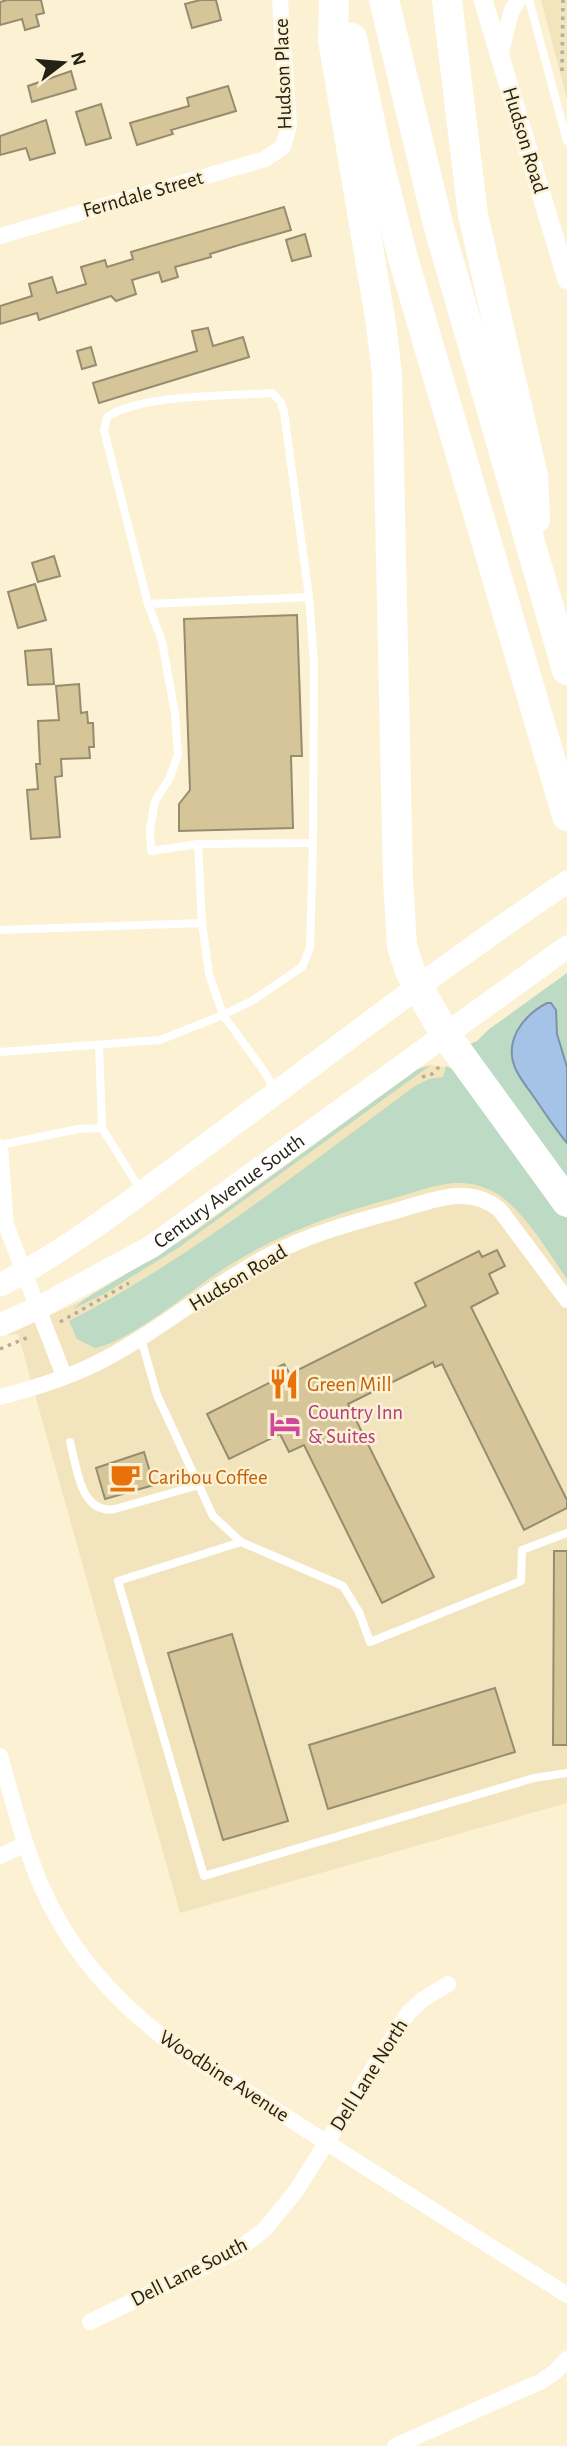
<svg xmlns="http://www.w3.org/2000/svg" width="567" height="2446" font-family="'Alegreya Sans',sans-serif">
  <rect width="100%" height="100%" fill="#fcf1d2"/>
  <!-- built -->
  <g fill="#f2e5be">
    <path d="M541 0H567V99Z"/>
    <path d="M430 1065 454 1068 567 1218V1803L180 1913 18 1334 7 1335 83 1300 156 1257 240 1199 420 1068Z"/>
  </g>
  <!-- green -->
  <g fill="#bcdac4">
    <path d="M567 973V1183L468 1045 477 1041 488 1030Z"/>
    <path d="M431 1065 178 1248 104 1294 73 1309 83 1300 190 1235 418 1069Z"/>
    <path d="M446 1066 462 1074 567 1218V1279C548 1252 524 1210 496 1193 485 1187 473 1183 460 1183 439 1183 418 1191 398 1197 332 1214 269 1237 213 1276 186 1295 126 1343 95 1348L77 1339 69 1321C193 1257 303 1168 415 1086L429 1079 443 1077Z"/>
  </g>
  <!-- water -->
  <path fill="#a5c2e7" stroke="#7e92a8" stroke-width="2" d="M547 1003H551L556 1010 557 1034 567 1067V1143C556 1130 547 1116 538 1103 531 1092 522 1082 516 1070 503 1042 522 1016 547 1003Z"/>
  <!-- building -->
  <g fill="#d5c599" stroke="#968c6f" stroke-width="2">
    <path d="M7 0H41L44 13 36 15 39 26 25 30 22 19 0 25V2Z"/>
    <path d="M200 0H216L221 20 192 28 185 4Z"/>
    <path d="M71 71 76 89 32 102 28 86Z"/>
    <path d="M228 86 236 111 171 130 173 134 137 145 130 123 189 106 187 98Z"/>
    <path d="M101 104 111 138 86 145 76 112Z"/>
    <path d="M46 120 55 153 30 160 26 148 0 155V136Z"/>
    <path d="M284 207 291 230 239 245 210 254 211 257 175 267 178 277 162 282 159 272 132 280 136 294 116 301 111 296 39 320 37 313 0 324V306L32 296 29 284 52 277 57 293 86 284 81 267 105 260 107 267 133 259 131 252Z"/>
    <path d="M305 234 311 256 292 261 286 240Z"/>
    <path d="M208 328 213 346 243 337 249 357 99 403 93 383 197 351 192 331Z"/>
    <path d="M91 347 96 365 82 369 77 351Z"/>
    <path d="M54 556 60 576 38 582 32 563Z"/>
    <path d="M35 584 46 620 18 628 8 592Z"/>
    <path d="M297 615 302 756H291L293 828 179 831V804L190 790 184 619Z"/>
    <path d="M51 649 54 684 28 685 25 651Z"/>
    <path d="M79 684 81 713 87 712 88 723H93L94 747H89L90 758 61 759 62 776 55 777 60 837 31 839 27 790 38 789 36 764H40L38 721 59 720 56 686Z"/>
    <path d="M497 1250 505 1266 489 1274 498 1293 471 1307 567 1500V1508L524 1530 442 1364 435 1367 433 1362 348 1404 434 1577 382 1603 304 1445 289 1452 280 1434 229 1459 207 1414 275 1380 270 1371 284 1364 290 1374 426 1306 415 1283 479 1251 482 1257Z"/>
    <path d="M144 1452 154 1485 105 1499 96 1468Z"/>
    <path d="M554 1551H567V1745H553Z"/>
    <path d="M232 1634 288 1821 223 1840 168 1653Z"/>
    <path d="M495 1688 515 1752 328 1809 309 1745Z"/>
  </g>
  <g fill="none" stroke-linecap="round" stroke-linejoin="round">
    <!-- path -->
    <g stroke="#b6ae95" stroke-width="3.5" stroke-dasharray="3.5 5" stroke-linecap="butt">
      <path d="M562 71 563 0"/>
      <path d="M422 1077 432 1074 441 1065"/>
      <path d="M60 1322 129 1283"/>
      <path d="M0 1349 31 1336"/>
    </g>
    <!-- service -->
    <g stroke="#fff" stroke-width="8">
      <path d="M529 0 567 141"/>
      <path d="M272 393 281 402 284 412 309 597 314 663 313 843 198 844 151 851 150 829 155 801 169 779 178 755 175 714 162 641 148 604 104 430 107 417C141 394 229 396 272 393Z"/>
      <path d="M148 604 309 597"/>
      <path d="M198 844 202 923"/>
      <path d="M0 930 202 923 209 974 223 1015 264 1071 275 1090"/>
      <path d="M99 1045 102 1128 140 1189"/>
      <path d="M0 1052 160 1040 223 1015 252 1001 302 967 310 948 313 843"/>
      <path d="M0 1145 78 1129 102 1128"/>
      <path d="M141 1339 157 1395 213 1516 241 1542 343 1586 359 1612 370 1642 521 1581 522 1550 567 1533"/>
      <path d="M70 1442C77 1467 80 1515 115 1509L199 1485"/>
      <path d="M241 1542 118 1581 204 1876 534 1778 567 1773"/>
    </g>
    <!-- minor -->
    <g stroke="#fff" stroke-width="16">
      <path d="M500 56 511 12 518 0"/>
      <path d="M0 236 265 159 283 147 289 126 280 0"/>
      <path d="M0 1147 6 1225 64 1376"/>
      <path d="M0 1397C35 1388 73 1376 105 1359 162 1329 211 1286 268 1256 309 1234 354 1222 399 1210 433 1200 470 1184 500 1210L567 1300"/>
      <path d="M0 1756C12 1798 23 1842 40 1883 69 1952 119 2006 179 2049L567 2295"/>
      <path d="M0 1856 26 1844"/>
      <path d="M90 2322 238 2250 265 2229 296 2191 408 2013 422 2000 448 1984"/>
      <path d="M395 2446 542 2381 556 2371 567 2359"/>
    </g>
    <!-- tertiary -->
    <path stroke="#fff" stroke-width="19" d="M483 0 567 280"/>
    <!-- secondary -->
    <g stroke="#fff" stroke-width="23">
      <path d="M0 1285C74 1247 139 1194 206 1145 326 1056 443 965 567 882"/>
      <path id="s1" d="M0 1325 38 1308 151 1247 567 947"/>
    </g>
    <!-- motorway -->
    <g stroke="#fff" stroke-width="30">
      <path d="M334 0 333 40 381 324 387 374 398 879 402 946 410 971 418 987 445 1034 567 1202"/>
      <path d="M384 0 438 224 567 670"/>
      <path d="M447 0 473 215 533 476 535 519"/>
      <path d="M352 38 379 164 403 258 567 816"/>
    </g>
  </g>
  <!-- icons -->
  <defs>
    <g id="restaurant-bare" transform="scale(2.415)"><path d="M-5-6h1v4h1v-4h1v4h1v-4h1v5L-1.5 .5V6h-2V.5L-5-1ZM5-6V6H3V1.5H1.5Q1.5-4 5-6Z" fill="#e8710a" stroke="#fcf1d2" stroke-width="2.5" paint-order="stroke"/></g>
    <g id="hotel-bare" transform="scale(2.415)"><path d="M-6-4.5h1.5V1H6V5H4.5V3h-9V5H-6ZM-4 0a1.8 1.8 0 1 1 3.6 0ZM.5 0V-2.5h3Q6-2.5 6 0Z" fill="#d1479c" stroke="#fcf1d2" stroke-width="2.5" paint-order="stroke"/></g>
    <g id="cafe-bare" transform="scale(2.415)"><path d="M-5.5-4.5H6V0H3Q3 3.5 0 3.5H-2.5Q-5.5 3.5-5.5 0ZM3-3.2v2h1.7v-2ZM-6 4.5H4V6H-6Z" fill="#e8710a" stroke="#fcf1d2" stroke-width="2.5" paint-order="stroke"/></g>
  </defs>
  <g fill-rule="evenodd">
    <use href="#restaurant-bare" x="284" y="1384"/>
    <use href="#hotel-bare" x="285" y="1424"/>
    <use href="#cafe-bare" x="125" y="1477"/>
  </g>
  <g text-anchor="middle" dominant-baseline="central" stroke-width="5" stroke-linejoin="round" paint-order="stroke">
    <!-- street labels -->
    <g font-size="21" fill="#242115" stroke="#fcf1d2">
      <text transform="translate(283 74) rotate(-92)">Hudson Place</text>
      <text transform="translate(525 140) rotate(73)">Hudson Road</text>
      <text transform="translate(143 194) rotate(-16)">Ferndale Street</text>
      <text stroke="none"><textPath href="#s1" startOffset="266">Century Avenue South</textPath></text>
      <text transform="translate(238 1278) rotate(-31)">Hudson Road</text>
      <text transform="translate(369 2075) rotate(-58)">Dell Lane North</text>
      <text transform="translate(224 2076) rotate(33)">Woodbine Avenue</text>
      <text transform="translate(189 2272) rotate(-27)">Dell Lane South</text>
    </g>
    <!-- food labels -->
    <g font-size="21" fill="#c56008" stroke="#fcf1d2" text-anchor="start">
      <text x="307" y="1384">Green Mill</text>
      <text x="148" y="1477">Caribou Coffee</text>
    </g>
    <!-- hotel labels -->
    <g font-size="21" fill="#b23c85" stroke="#fcf1d2" text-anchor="start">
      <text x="308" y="1412">Country Inn<tspan x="308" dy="24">&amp; Suites</tspan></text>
    </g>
  </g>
  <!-- north arrow -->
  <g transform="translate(63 63) rotate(74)" stroke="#fcf1d2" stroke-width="5" paint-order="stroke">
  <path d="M0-5L12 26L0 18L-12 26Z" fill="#242115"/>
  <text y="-10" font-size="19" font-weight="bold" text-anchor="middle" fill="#242115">N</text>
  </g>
</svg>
